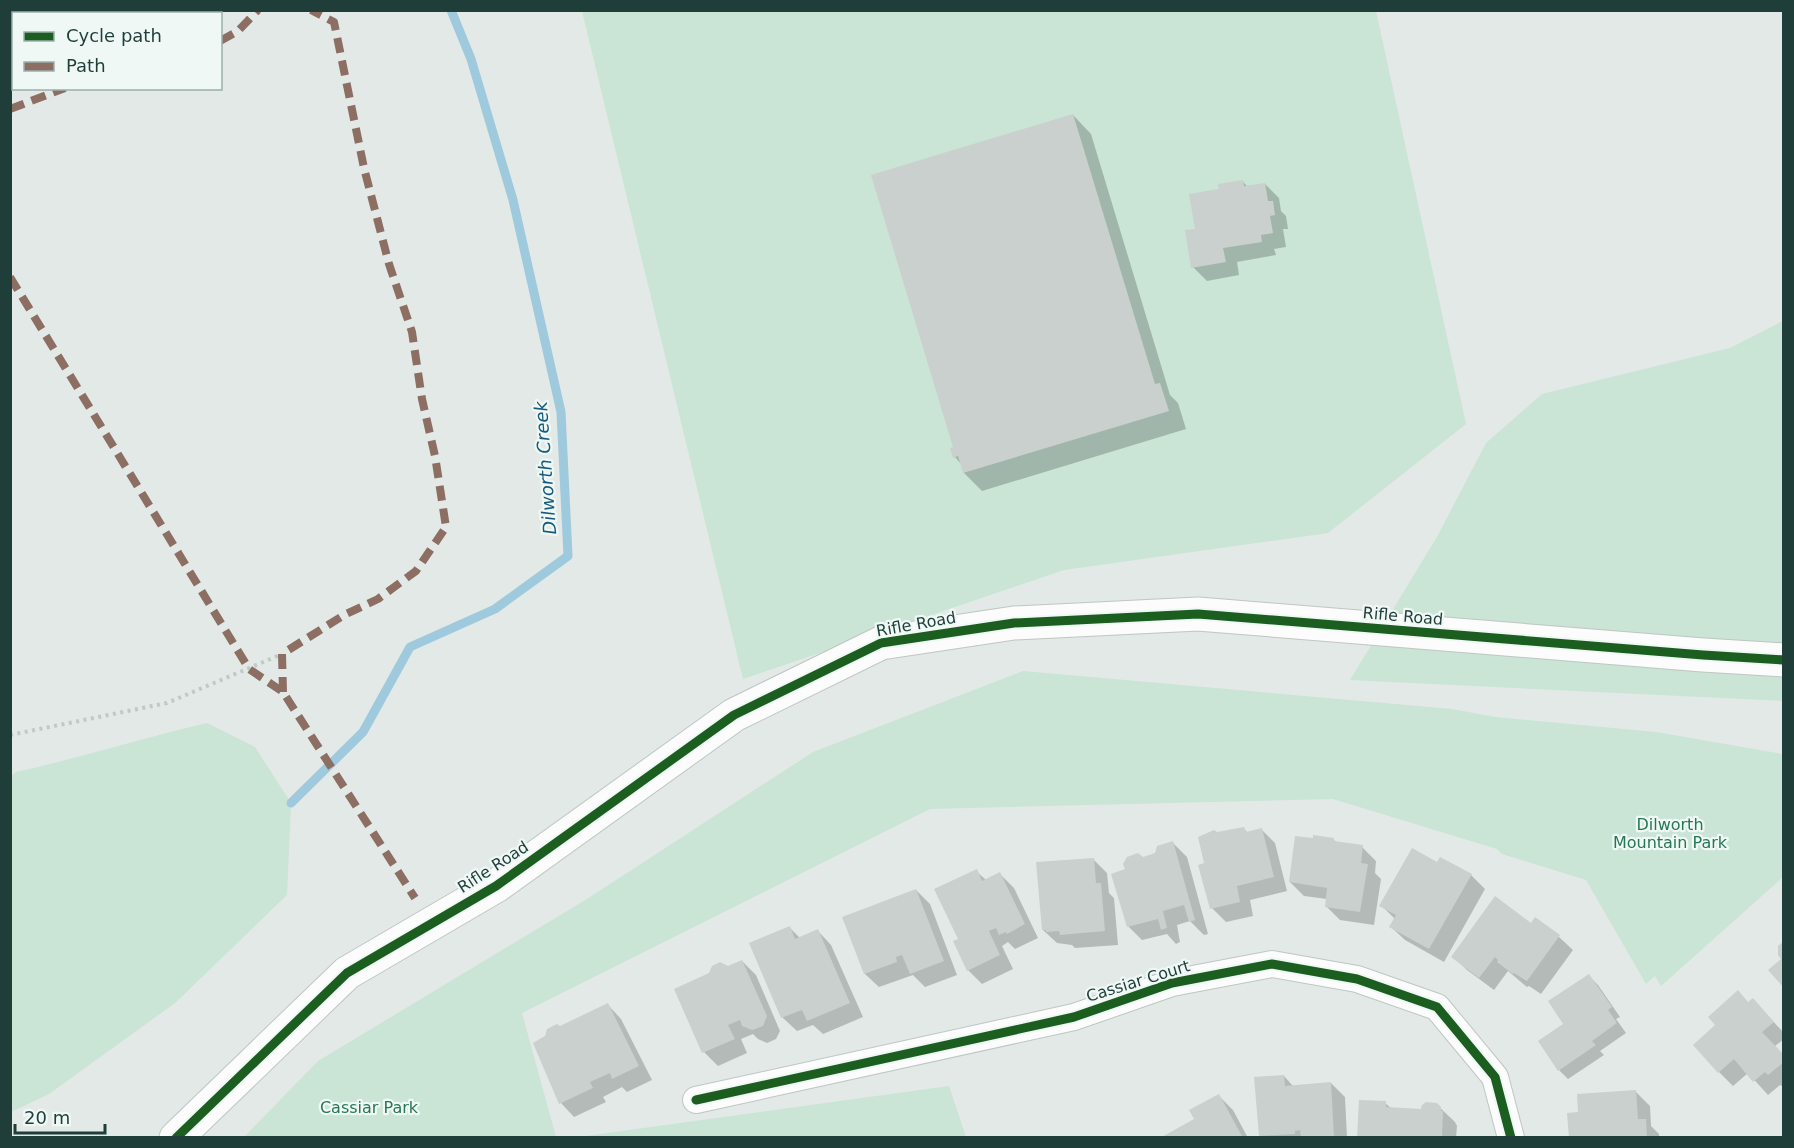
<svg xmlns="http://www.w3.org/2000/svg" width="1794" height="1148" font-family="'DejaVu Sans',sans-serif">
  <rect width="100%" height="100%" fill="#e2e9e7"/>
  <!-- green -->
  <g fill="#cae4d6">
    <path d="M582 11H1376L1466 424 1328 533 1064 570 743 679Z"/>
    <path d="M1783 321V701L1350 680 1437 537 1486 443 1542 394 1730 348Z"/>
    <path d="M1023 671 1452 709 1495 717 1656 732 1783 754V877L1661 986 1655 976 1646 984 1586 880 1502 854 1497 849 1333 799 930 809 522 1013 556 1137H244L318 1061 587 899 813 752Z"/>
    <path d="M207 723 255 747 291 803 287 895 175 1003 49 1094 11 1112V776L16 772C80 758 143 738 207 723Z"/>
    <path d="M949 1086 966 1137H578Z"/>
  </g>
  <!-- shadow -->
  <g fill="#0003">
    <path d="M1073 115 1091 134 1170 395 1178 403 1186 429 982 491 964 473 961 464 955 457V448Z"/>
    <path d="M1243 182 1248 187 1265 184 1279 198 1281 211 1286 216 1288 229H1283L1286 247 1274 249 1276 255 1237 262 1239 275 1207 281 1193 267 1197 230 1220 190Z"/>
    <path d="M1243 828 1248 833 1261 829 1275 843 1287 891 1250 900 1253 916 1226 922 1212 908 1206 864 1217 834Z"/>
    <path d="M1333 839 1337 843 1362 847 1376 861 1375 873 1381 879 1374 925 1340 920 1326 906 1327 899 1304 896 1290 882 1314 840Z"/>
    <path d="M1173 843 1187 857 1208 934 1204 935 1190 921 1177 925 1180 942 1176 944 1167 934 1142 940 1128 926 1127 870 1142 859 1157 854Z"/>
    <path d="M1093 859 1107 873 1109 893 1114 898 1118 945 1075 948 1072 945 1057 943 1043 930Z"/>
    <path d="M1438 864 1471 875 1485 889 1444 962 1405 940 1391 927 1395 919 1381 905Z"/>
    <path d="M976 871 986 880 1000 874 1014 888 1038 938 1015 949 1008 942 1002 946 1013 969 982 984 968 970 959 939Z"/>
    <path d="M916 890 930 904 957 975 925 987 913 975 879 987 865 974 844 918Z"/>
    <path d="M1535 919 1559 937 1573 950 1541 994 1529 986 1527 987 1508 971 1494 990 1467 970 1453 956 1531 925Z"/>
    <path d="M789 927 800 938 818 931 831 945 863 1017 823 1034 813 1025 797 1031 783 1018 751 944Z"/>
    <path d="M742 961 756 975 780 1031 776 1039 767 1043 758 1039 753 1034 741 1039 747 1053 718 1066 704 1052 728 968Z"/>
    <path d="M1589 976 1598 985 1620 1017 1616 1019 1626 1033 1600 1051 1604 1055 1568 1079 1559 1070 1565 1025Z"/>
    <path d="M1753 1000 1784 1033V1039L1775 1046 1784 1056V1087L1780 1085 1768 1095 1748 1073 1733 1086 1719 1072 1749 1003Z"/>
    <path d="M608 1005 621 1019 652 1080 627 1092 622 1087 603 1097 606 1102 574 1117 561 1103 560 1028Z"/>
    <path d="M1284 1076 1293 1086 1331 1083 1345 1097 1347 1138H1262L1260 1136Z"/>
    <path d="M1636 1092 1650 1106 1651 1126 1659 1134V1138H1570L1579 1114Z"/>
    <path d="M1219 1096 1233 1110 1248 1138H1163L1196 1120Z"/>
    <path d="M1385 1103 1392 1109 1423 1111 1436 1104 1455 1122 1457 1126 1456 1138H1359Z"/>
  </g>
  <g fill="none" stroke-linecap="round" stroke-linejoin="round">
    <!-- stream -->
    <path stroke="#9fc9dc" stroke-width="9" d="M291 803 363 732 410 647 495 609 568 556 561 412 513 200 471 59 451 10"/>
  </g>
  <!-- building -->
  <g fill="#c9d0ce">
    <path d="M1073 114 1155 384 1160 383 1169 411 963 473 958 456 953 458 950 448 953 447 871 175Z"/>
    <path d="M1243 180 1244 186 1265 183 1268 201H1273L1275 215 1270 216 1273 233 1261 235 1262 242 1223 248 1226 262 1191 268 1185 230 1195 229 1189 194 1219 189 1218 184Z"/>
    <path d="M1244 827 1246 832 1262 828 1274 877 1237 886 1240 902 1210 909 1198 865 1204 863 1198 837 1214 830 1217 832Z"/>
    <path d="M1313 835 1334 838V841L1363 845 1361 863 1368 864 1360 912 1325 907 1327 888 1289 882 1295 836 1313 838Z"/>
    <path d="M1173 841 1195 920 1189 922 1184 905 1163 911 1167 928 1161 930 1158 919 1127 927 1111 874 1125 869 1123 864 1127 857 1138 853 1143 857 1155 853 1157 846Z"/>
    <path d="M1412 848 1437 862 1440 857 1472 874 1429 949 1389 927 1396 915 1379 906Z"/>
    <path d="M1094 858 1096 883H1101L1105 931 1060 935 1059 931 1046 932V930H1042L1036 862Z"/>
    <path d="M977 869 982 881 1000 872 1025 924 1007 934 1006 932 999 935 996 928 989 931 1000 955 967 971 953 941 958 939 934 889Z"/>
    <path d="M916 889 944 961 910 974 902 955 896 957 897 962 864 974 842 917Z"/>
    <path d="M1495 896 1531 923 1535 917 1560 935 1527 981 1514 973 1513 974 1497 962 1498 960 1495 957 1479 978 1451 957Z"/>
    <path d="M790 926 795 939 818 929 850 1003 807 1021 802 1010 781 1018 749 943Z"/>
    <path d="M1784 941V988L1768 970 1781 959 1778 955V946Z"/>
    <path d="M742 960 767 1016 763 1026 752 1030 742 1026 740 1020 728 1025 735 1039 702 1053 674 989 709 973 712 966 720 962 728 966Z"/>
    <path d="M1589 974 1612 1007 1608 1010 1617 1023 1592 1041 1596 1045 1558 1071 1538 1041 1563 1024 1548 1001Z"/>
    <path d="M1738 990 1748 1002 1753 998 1774 1022 1762 1032 1784 1055V1062L1768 1075 1765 1072 1753 1082 1734 1059 1718 1073 1693 1045 1715 1025 1708 1017Z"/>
    <path d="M608 1003 639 1066 612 1079 610 1073 590 1082 593 1088 559 1104 533 1043 545 1036 547 1029 557 1024 560 1026Z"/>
    <path d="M1284 1075 1285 1086 1331 1082 1334 1138H1301L1300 1130 1295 1131V1134L1259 1136 1254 1077Z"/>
    <path d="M1636 1090 1638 1119H1646L1647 1138H1569L1567 1113 1578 1112 1577 1094Z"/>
    <path d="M1219 1094 1243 1138H1160L1194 1119 1189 1110Z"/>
    <path d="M1359 1100 1386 1101V1107L1421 1109 1422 1105 1426 1102 1437 1103 1441 1107V1111H1443L1442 1138H1357Z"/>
  </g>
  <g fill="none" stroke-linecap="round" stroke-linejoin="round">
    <!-- minor casing -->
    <g stroke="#bfc6c4" stroke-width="28">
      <path id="minor" d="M696 1100 1074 1017 1172 983 1272 964 1357 979 1437 1007 1495 1077 1511 1138"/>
    </g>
    <!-- tertiary casing -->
    <g stroke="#bfc6c4" stroke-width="35">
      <path id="tertiary" d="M176 1138 347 973 496 886 734 715 881 643 1014 623 1198 614 1703 655 1784 660"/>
    </g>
    <!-- path -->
    <path stroke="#bfcac7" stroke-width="4" stroke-dasharray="3 4.5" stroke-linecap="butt" d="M10 735 167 703 282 654"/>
    <!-- minor -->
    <use href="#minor" stroke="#fbfcfb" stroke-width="26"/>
    <!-- tertiary -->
    <use href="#tertiary" stroke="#fbfcfb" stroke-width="33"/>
    <!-- quiet -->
    <g stroke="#8d6e63" stroke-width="8" stroke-dasharray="15 8" stroke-linecap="butt">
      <path d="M220 41 238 31 258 10"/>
      <path d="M10 109 65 88"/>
      <path d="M10 277 249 669 283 692 415 898"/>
      <path d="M283 692 282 654 344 615 378 599 416 571 446 527 435 456 422 399 412 332 389 264 364 168 334 22 311 10"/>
    </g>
    <!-- cycleway casing -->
    <g stroke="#f0f8f5" stroke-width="13">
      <g id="cycleway">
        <path d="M696 1100 1074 1017 1172 983 1272 964 1357 979 1437 1007 1495 1077 1511 1138"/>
        <path d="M176 1138 347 973 496 886 734 715 881 643 1014 623 1198 614 1703 655 1784 660"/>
      </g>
    </g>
    <!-- cycleway -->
    <use href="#cycleway" stroke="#1b5e20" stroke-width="9"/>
  </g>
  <g text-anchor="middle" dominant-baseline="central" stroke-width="4.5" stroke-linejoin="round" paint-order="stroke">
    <!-- street labels -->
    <g font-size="16" fill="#1f3e3a" stroke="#f0f8f5">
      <text transform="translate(1403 616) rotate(5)">Rifle Road</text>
      <text transform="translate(916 624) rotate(-10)">Rifle Road</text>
      <text transform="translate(493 867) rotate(-33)">Rifle Road</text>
      <text transform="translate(1138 981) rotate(-17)">Cassiar Court</text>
    </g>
    <!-- park labels -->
    <g font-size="16" fill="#257853" stroke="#f0f8f5">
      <text x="1670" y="824">Dilworth<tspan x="1670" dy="18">Mountain Park</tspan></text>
      <text x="369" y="1107">Cassiar Park</text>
    </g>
    <!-- water labels -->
    <g font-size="18" font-style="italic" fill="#145b7f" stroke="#f0f8f5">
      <text transform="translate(545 468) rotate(-94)">Dilworth Creek</text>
    </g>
  </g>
  <!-- border -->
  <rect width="1794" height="1148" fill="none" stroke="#1f3e3a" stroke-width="24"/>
  <!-- legend -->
  <rect x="12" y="12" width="210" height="78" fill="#f0f8f5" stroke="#9caeaa" stroke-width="1.5"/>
  <rect x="24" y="32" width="30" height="9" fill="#1b5e20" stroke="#9caeaa" stroke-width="1.5"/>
  <text x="66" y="42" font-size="18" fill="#1f3e3a">Cycle path</text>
  <rect x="24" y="62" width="30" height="9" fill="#8d6e63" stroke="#9caeaa" stroke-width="1.5"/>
  <text x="66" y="72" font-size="18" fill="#1f3e3a">Path</text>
  <!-- scale -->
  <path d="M15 1124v9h90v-9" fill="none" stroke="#1f3e3a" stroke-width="3"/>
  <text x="24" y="1124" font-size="18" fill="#1f3e3a" stroke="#f0f8f5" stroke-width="4.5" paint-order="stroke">20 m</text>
</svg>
